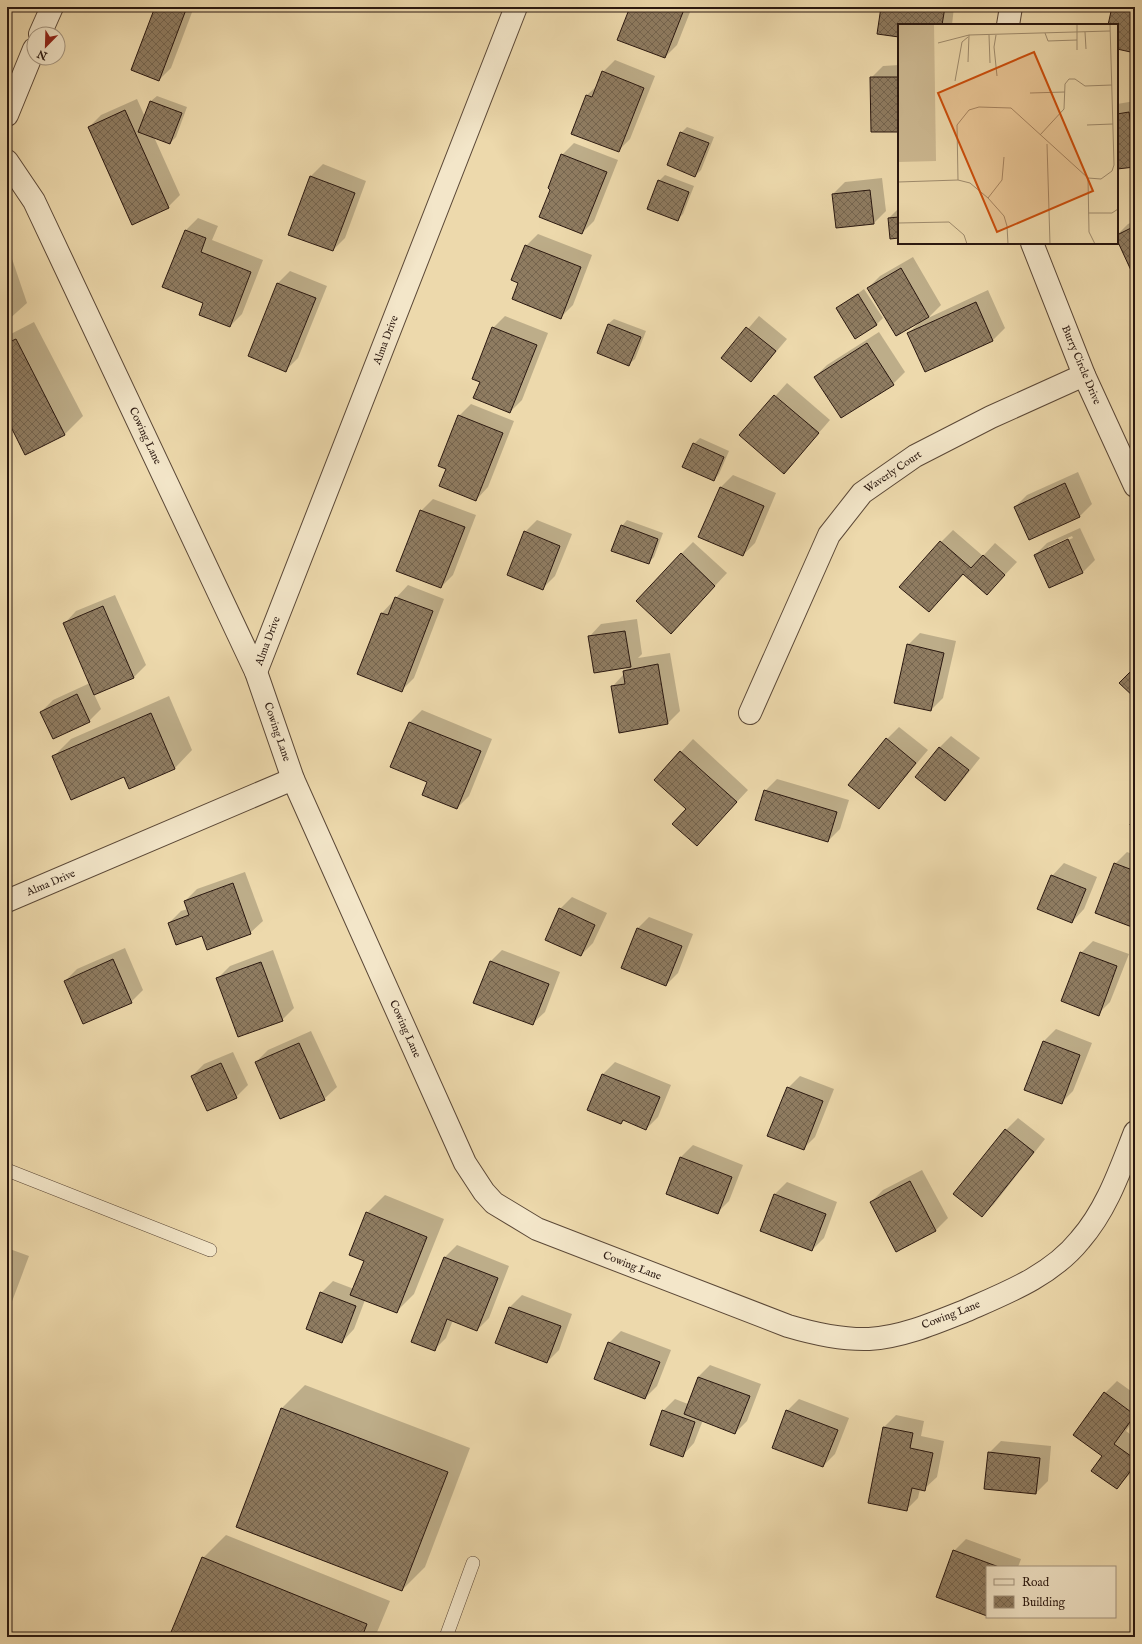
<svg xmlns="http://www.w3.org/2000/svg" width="1142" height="1644" font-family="'IM FELL English',serif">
  <defs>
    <pattern id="building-cross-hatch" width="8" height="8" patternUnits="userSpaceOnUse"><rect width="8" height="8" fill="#8f7c61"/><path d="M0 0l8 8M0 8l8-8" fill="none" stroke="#75654f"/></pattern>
  </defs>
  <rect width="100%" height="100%" fill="#edd9ac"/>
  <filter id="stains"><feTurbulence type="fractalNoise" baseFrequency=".005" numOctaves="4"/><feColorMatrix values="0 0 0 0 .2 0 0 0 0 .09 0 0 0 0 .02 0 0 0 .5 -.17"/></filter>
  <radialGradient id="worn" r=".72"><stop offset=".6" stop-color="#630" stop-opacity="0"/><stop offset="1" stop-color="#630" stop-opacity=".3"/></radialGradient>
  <!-- shadow -->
  <g fill="#0003" fill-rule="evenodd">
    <path d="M156 7H194L171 68 159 80Z"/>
    <path d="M631 7H692L677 45 665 57Z"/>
    <path d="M882 7H954L952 25H899V36Z"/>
    <path d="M615 60 655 76 630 139 618 151 587 95 598 85 603 72Z"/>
    <path d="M899 65V131L871 78 883 66Z"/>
    <path d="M157 96 187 107 176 137 170 143 154 137 180 195 168 207 89 127 101 115 137 99 145 117 151 101Z"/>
    <path d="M1135 101V166L1117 168V104Z"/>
    <path d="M687 127 714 137 701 170 695 176 681 133Z"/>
    <path d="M574 143 618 160 594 221 582 233 562 155Z"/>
    <path d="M323 164 366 181 345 238 333 250 289 234 311 176Z"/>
    <path d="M665 175 694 186 683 214 677 220 659 181Z"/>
    <path d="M882 178 886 211 874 223 833 194 845 182Z"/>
    <path d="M899 208V237L889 218Z"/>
    <path d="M198 218 218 226 212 240 263 260 242 314 230 326 205 302 164 286 186 230Z"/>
    <path d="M1135 221V276L1117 237V235L1128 224Z"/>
    <path d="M538 234 592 255 573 305 561 317 519 282 526 246Z"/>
    <path d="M7 244 27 303 7 321Z"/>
    <path d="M913 257 941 305 928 318 988 290 1005 328 993 340 925 370 908 333 918 324 868 288 880 276Z"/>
    <path d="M290 271 327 286 298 358 286 370 249 356 278 283Z"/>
    <path d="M864 289 883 318 877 324 855 337 837 309Z"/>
    <path d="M505 316 548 333 522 400 510 412 481 381 493 328Z"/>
    <path d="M759 316 787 339 751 381 723 358Z"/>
    <path d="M614 319 646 331 635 359 629 364 608 324Z"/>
    <path d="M34 322 83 416 65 434 26 453 7 417V336Z"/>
    <path d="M879 332 905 372 893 384 815 377 827 365Z"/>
    <path d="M787 383 830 420 784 473 740 435Z"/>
    <path d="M471 404 514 421 488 487 476 500 447 469 459 416Z"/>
    <path d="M700 438 729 451 719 474 714 480 694 444Z"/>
    <path d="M1078 472 1092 504 1080 516 1029 539 1015 507 1027 495Z"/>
    <path d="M733 475 776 493 755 543 743 555 700 537 721 487Z"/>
    <path d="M433 499 476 515 453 575 441 587 421 511Z"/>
    <path d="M537 520 572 534 555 576 543 588 525 532Z"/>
    <path d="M627 520 663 533 654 557 648 563 622 526Z"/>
    <path d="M1080 528 1095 560 1083 572 1050 587 1035 555 1047 543ZM1072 536 1073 538 1048 549V547Z"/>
    <path d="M953 530 983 556 995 543 1017 562 987 594 964 573 941 542Z"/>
    <path d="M693 542 727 573 683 620 681 554Z"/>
    <path d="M408 585 444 599 414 678 402 690 359 673 382 613Z"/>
    <path d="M115 595 146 665 134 677 94 694 101 709 89 721 41 712 53 700 90 683 64 624 76 611Z"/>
    <path d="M637 619 642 654 638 658 670 653 680 711 668 723 620 731 612 687 624 674V671L628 667 589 637 601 624Z"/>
    <path d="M920 633 956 641 943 698 931 710 908 645Z"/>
    <path d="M169 696 192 750 175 768 125 776 54 756 71 739Z"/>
    <path d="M422 710 492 739 469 796 457 808 428 781 392 766 410 722Z"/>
    <path d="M899 727 928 750 879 808 887 739Z"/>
    <path d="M951 736 980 758 957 787 945 799 939 748Z"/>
    <path d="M693 739 748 790 709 832 687 809 655 780Z"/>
    <path d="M777 779 849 800 840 829 828 841 765 791Z"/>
    <path d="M1127 852 1135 855V923L1132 926 1115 864Z"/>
    <path d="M1064 863 1097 877 1084 909 1072 922 1052 876Z"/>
    <path d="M245 872 263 921 250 933 203 935 169 923 181 911 188 909 185 901 197 889Z"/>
    <path d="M572 897 607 913 593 943 581 955 560 909Z"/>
    <path d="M649 917 693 934 678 973 666 985 637 929Z"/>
    <path d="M1093 941 1129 954 1110 1002 1098 1014 1081 953Z"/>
    <path d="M125 948 143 990 131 1002 65 981 77 969Z"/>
    <path d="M273 950 294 1008 282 1020 218 978 230 966Z"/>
    <path d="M502 950 560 972 545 1012 532 1024 490 962Z"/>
    <path d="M1056 1029 1092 1043 1073 1091 1061 1103 1025 1089 1044 1041Z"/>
    <path d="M311 1031 337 1087 324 1099 256 1062 268 1050Z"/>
    <path d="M233 1052 248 1085 236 1097 192 1076 204 1064Z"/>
    <path d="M615 1062 671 1085 658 1117 646 1129 624 1119 621 1123 603 1074Z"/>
    <path d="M800 1076 834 1089 815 1137 803 1149 788 1088Z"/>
    <path d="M1018 1118 1045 1139 994 1204 982 1216 1006 1130Z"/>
    <path d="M693 1145 743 1165 729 1201 717 1213 681 1157Z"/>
    <path d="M922 1170 948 1218 936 1230 897 1251 871 1202 883 1190Z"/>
    <path d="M787 1182 837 1202 824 1238 812 1250 775 1194Z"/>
    <path d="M385 1195 444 1219 414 1294 396 1312 365 1300 354 1329 342 1342 321 1293 333 1281 354 1289 365 1260 367 1213Z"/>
    <path d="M457 1245 509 1266 489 1318 477 1330 453 1320 446 1338 434 1350 445 1257Z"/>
    <path d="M7 1248 29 1256 7 1315Z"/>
    <path d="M522 1295 572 1314 559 1350 547 1362 496 1343 510 1307Z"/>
    <path d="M621 1331 671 1350 657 1386 645 1398 609 1343Z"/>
    <path d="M710 1365 761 1384 747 1421 735 1433 703 1420 694 1443 682 1456 663 1411 675 1399 688 1404 698 1377Z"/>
    <path d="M1117 1381 1135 1394V1418L1126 1431 1135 1438V1468L1117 1488 1104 1456 1105 1393Z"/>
    <path d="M305 1385 470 1448 425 1567 402 1590 237 1527 282 1408Z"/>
    <path d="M799 1399 849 1418 835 1454 823 1466 787 1411Z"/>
    <path d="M896 1415 924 1421 921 1436 944 1441 937 1477 924 1489H920L918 1498 906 1510 869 1502 884 1427Z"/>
    <path d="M1001 1441 1051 1446 1048 1481 1036 1493 989 1453Z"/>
    <path d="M226 1535 390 1601 375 1637H170L203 1558Z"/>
    <path d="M966 1539 1021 1559 1018 1567H987V1615L954 1551Z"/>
  </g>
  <!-- building -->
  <g fill="url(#building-cross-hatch)" stroke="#2a1810">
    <path d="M155 7H187L159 81 131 70Z"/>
    <path d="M630 7H685L665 58 617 40Z"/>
    <path d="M881 7H945L942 25H899V37L877 34Z"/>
    <path d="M1112 7H1135V53L1117 49V25H1108Z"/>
    <path d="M602 71 644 88 619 152 571 134 586 95 592 97Z"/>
    <path d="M870 77H899V132H871Z"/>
    <path d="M150 101 182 113 170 144 138 132Z"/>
    <path d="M125 110 169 208 132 225 88 127Z"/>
    <path d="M1129 112 1135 151V167L1117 169V114Z"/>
    <path d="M680 132 709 143 695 177 667 165Z"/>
    <path d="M561 154 607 172 582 234 539 217 550 190 548 188Z"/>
    <path d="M310 176 355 193 333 251 288 235Z"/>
    <path d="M658 180 689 192 678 221 647 209Z"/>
    <path d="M870 190 874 224 836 228 832 194Z"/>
    <path d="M899 217V238L890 239 888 218Z"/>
    <path d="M1135 226V279L1117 240V235Z"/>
    <path d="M185 230 206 238 201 252 251 272 230 327 199 315 203 303 162 287Z"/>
    <path d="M525 245 581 267 561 319 512 299 518 283 511 280Z"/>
    <path d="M901 268 929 317 896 336 867 288Z"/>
    <path d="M277 283 316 298 286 372 248 356Z"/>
    <path d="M858 294 877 325 855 339 836 308Z"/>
    <path d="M976 302 993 341 925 372 907 333Z"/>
    <path d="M608 324 641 337 629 366 597 353Z"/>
    <path d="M492 327 537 345 510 413 473 398 480 382 472 379Z"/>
    <path d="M746 327 776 351 751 382 721 358Z"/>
    <path d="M16 339 65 435 25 455 7 419V343Z"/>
    <path d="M867 343 894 385 841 418 814 377Z"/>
    <path d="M774 395 819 433 784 474 739 435Z"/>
    <path d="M458 415 503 433 476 501 439 486 446 469 438 466Z"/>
    <path d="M693 443 724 457 714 481 682 467Z"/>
    <path d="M1065 483 1080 517 1029 540 1014 507Z"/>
    <path d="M720 487 764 506 743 556 698 537Z"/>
    <path d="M420 510 465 527 441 588 396 571Z"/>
    <path d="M621 525 658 539 649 564 611 551Z"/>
    <path d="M524 531 560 546 543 590 507 575Z"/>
    <path d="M1068 539 1083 573 1049 588 1034 555Z"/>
    <path d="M940 541 971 568 983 555 1005 575 987 595 963 574 929 612 899 587Z"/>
    <path d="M681 553 715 586 671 634 636 601Z"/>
    <path d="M395 597 433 611 402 692 357 674 381 613 388 615Z"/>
    <path d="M103 606 134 678 94 695 63 623Z"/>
    <path d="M625 631 631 667 594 673 588 636Z"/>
    <path d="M907 644 944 653 931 711 894 703Z"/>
    <path d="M658 664 668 724 619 733 611 686 625 684 623 671Z"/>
    <path d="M1135 667V698L1119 683Z"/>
    <path d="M77 694 90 722 53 739 40 712Z"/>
    <path d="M151 713 175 769 129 789 124 777 71 800 52 756Z"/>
    <path d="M409 722 481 751 457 809 422 795 427 782 390 767Z"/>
    <path d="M886 738 916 763 879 809 848 785Z"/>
    <path d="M939 747 969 770 945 801 915 777Z"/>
    <path d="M680 751 737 802 697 846 672 824 686 809 654 780Z"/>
    <path d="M764 790 837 812 828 842 755 820Z"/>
    <path d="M1135 811V827L1130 825Z"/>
    <path d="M1114 863 1135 871V920L1132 927 1095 913Z"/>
    <path d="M1051 875 1086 889 1072 923 1037 909Z"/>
    <path d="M233 883 251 934 207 950 202 936 176 945 168 923 189 915 184 901Z"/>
    <path d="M559 908 595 925 581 956 545 940Z"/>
    <path d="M637 928 682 946 666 986 621 968Z"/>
    <path d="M1080 952 1117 966 1099 1016 1061 1001Z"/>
    <path d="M113 959 132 1003 83 1024 64 981Z"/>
    <path d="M490 961 549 984 533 1025 473 1003Z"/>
    <path d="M261 962 283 1021 238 1037 216 978Z"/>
    <path d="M1043 1041 1080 1055 1062 1104 1024 1090Z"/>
    <path d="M299 1043 325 1100 280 1119 255 1062Z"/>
    <path d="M221 1063 237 1098 207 1111 191 1076Z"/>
    <path d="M602 1074 660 1097 646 1130 623 1120 621 1124 587 1110Z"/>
    <path d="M787 1087 823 1101 804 1150 767 1136Z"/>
    <path d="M1005 1129 1034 1152 982 1217 953 1194Z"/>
    <path d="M680 1157 732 1177 718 1214 666 1194Z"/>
    <path d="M910 1181 936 1231 896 1252 870 1202Z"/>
    <path d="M774 1194 826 1214 812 1251 760 1231Z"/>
    <path d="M366 1212 427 1237 397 1313 350 1295 364 1261 349 1255Z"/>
    <path d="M444 1257 498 1278 477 1331 447 1319 435 1351 411 1342Z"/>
    <path d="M320 1292 356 1306 342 1343 306 1329Z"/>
    <path d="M509 1307 561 1326 547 1363 495 1343Z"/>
    <path d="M608 1342 660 1362 645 1399 594 1379Z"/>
    <path d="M698 1377 750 1396 735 1434 684 1414Z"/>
    <path d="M1104 1392 1135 1415 1114 1444 1135 1459V1465L1117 1489 1091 1471 1102 1456 1073 1435Z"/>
    <path d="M281 1408 448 1472 402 1591 236 1527Z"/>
    <path d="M662 1410 695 1422 683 1457 650 1445Z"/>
    <path d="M786 1410 838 1430 823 1467 772 1448Z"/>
    <path d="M883 1427 913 1433 910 1448 933 1453 925 1491 912 1488 907 1511 868 1503Z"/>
    <path d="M988 1452 1040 1458 1036 1494 984 1489Z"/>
    <path d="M953 1550 999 1567H987V1616L936 1597Z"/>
    <path d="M202 1557 367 1624 362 1637H169Z"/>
  </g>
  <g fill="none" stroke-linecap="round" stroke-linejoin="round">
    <!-- service casing -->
    <g stroke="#5b4837" stroke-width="14">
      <g id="service">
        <path d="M7 1170 210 1250"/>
        <path d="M446 1637 473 1563"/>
      </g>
    </g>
    <!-- minor casing -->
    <g stroke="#5b4837" stroke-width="24">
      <g id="minor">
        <path d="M1008 25 1011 7"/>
        <path d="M40 34 52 7"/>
        <path d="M7 115 34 49"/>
        <path d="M7 161 34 201 256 672 293 779 465 1163 484 1192 494 1203 537 1229 788 1326C815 1334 841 1340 869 1339 902 1337 935 1323 965 1311 1006 1293 1051 1276 1080 1240 1107 1209 1120 1170 1135 1132"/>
        <path d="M1032 243 1084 375 1135 486"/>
        <path d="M256 672 516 7"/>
        <path d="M750 713 829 535 862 493 915 456 991 417 1084 375"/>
        <path d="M7 901 293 779"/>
      </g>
    </g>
    <!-- service -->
    <use href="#service" stroke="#f3e6c9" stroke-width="13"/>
    <!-- minor -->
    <use href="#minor" stroke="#f3e6c9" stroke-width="22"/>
  </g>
  <g text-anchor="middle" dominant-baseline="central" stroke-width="3.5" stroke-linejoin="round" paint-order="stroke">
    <!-- street labels -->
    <g font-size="11" fill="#2a1810" stroke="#f3e6c9">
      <text transform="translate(386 340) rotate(-69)">Alma Drive</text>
      <text transform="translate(1081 365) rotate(67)">Burry Circle Drive</text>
      <text transform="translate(145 436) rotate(65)">Cowing Lane</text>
      <text transform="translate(893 472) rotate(-34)">Waverly Court</text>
      <text transform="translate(268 641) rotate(-69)">Alma Drive</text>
      <text transform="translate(277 732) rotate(71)">Cowing Lane</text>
      <text transform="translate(51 883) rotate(-23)">Alma Drive</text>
      <text transform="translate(405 1029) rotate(66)">Cowing Lane</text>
      <text transform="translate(632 1266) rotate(21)">Cowing Lane</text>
      <text transform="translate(951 1315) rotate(-21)">Cowing Lane</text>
    </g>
  </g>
  <!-- overview -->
  <g transform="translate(898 24)">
    <rect width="220" height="220" fill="#edd9ac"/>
    <path d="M0 0H36L38 137 0 138Z" fill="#ccb891"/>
    <path fill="none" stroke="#9f8c6e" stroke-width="1" d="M179 0V26M187 8 188 25M147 9 150 17 179 16M91 11 92 39M98 11 96 23 99 52M40 19 71 11 212 7M70 38 71 11M57 57 64 18 70 13M132 69 167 68M189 101 215 100M142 111 166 85 167 60 171 55H177L187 62 214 61M149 120 152 220M190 154 191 208 197 220M60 156 59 101 71 86 81 83 113 84 190 154 203 155 214 147 216 141 212 0M0 158 60 156 72 159 90 174 106 192 109 202 110 220M90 174 104 156 106 133M190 189H214L220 185M0 199 51 198 66 211 69 220"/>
    <path fill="#cc4f0d" fill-opacity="0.15" stroke="#cc4f0d" stroke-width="2" d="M136 28 195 167 99 208 40 69Z"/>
    <rect width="220" height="220" fill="none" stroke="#2a1810" stroke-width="2"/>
  </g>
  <!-- margin -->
  <rect width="1142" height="1644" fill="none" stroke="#edd9ac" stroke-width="24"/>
  <rect x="8" y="8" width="1126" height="1628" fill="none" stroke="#2a1810" stroke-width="2"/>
  <rect x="12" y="12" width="1118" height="1620" fill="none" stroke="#2a1810"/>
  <!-- legend -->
  <rect x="986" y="1566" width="130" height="52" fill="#f3e6c9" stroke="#a3947f"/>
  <rect x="994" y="1579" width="20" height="6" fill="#f3e6c9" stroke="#a3947f"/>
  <text x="1022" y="1586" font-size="12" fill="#2a1810">Road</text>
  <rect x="994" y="1596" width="20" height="12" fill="url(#building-cross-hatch)" stroke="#a3947f"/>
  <text x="1022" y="1606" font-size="12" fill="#2a1810">Building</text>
  <!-- north arrow -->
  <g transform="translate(46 46) rotate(203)"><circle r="19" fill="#f3e6c9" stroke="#a3947f"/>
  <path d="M0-3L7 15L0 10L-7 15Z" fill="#8f2418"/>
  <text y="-6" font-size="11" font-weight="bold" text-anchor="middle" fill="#2a1810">N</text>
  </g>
  <rect width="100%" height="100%" filter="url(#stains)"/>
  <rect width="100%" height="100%" fill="url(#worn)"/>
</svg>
